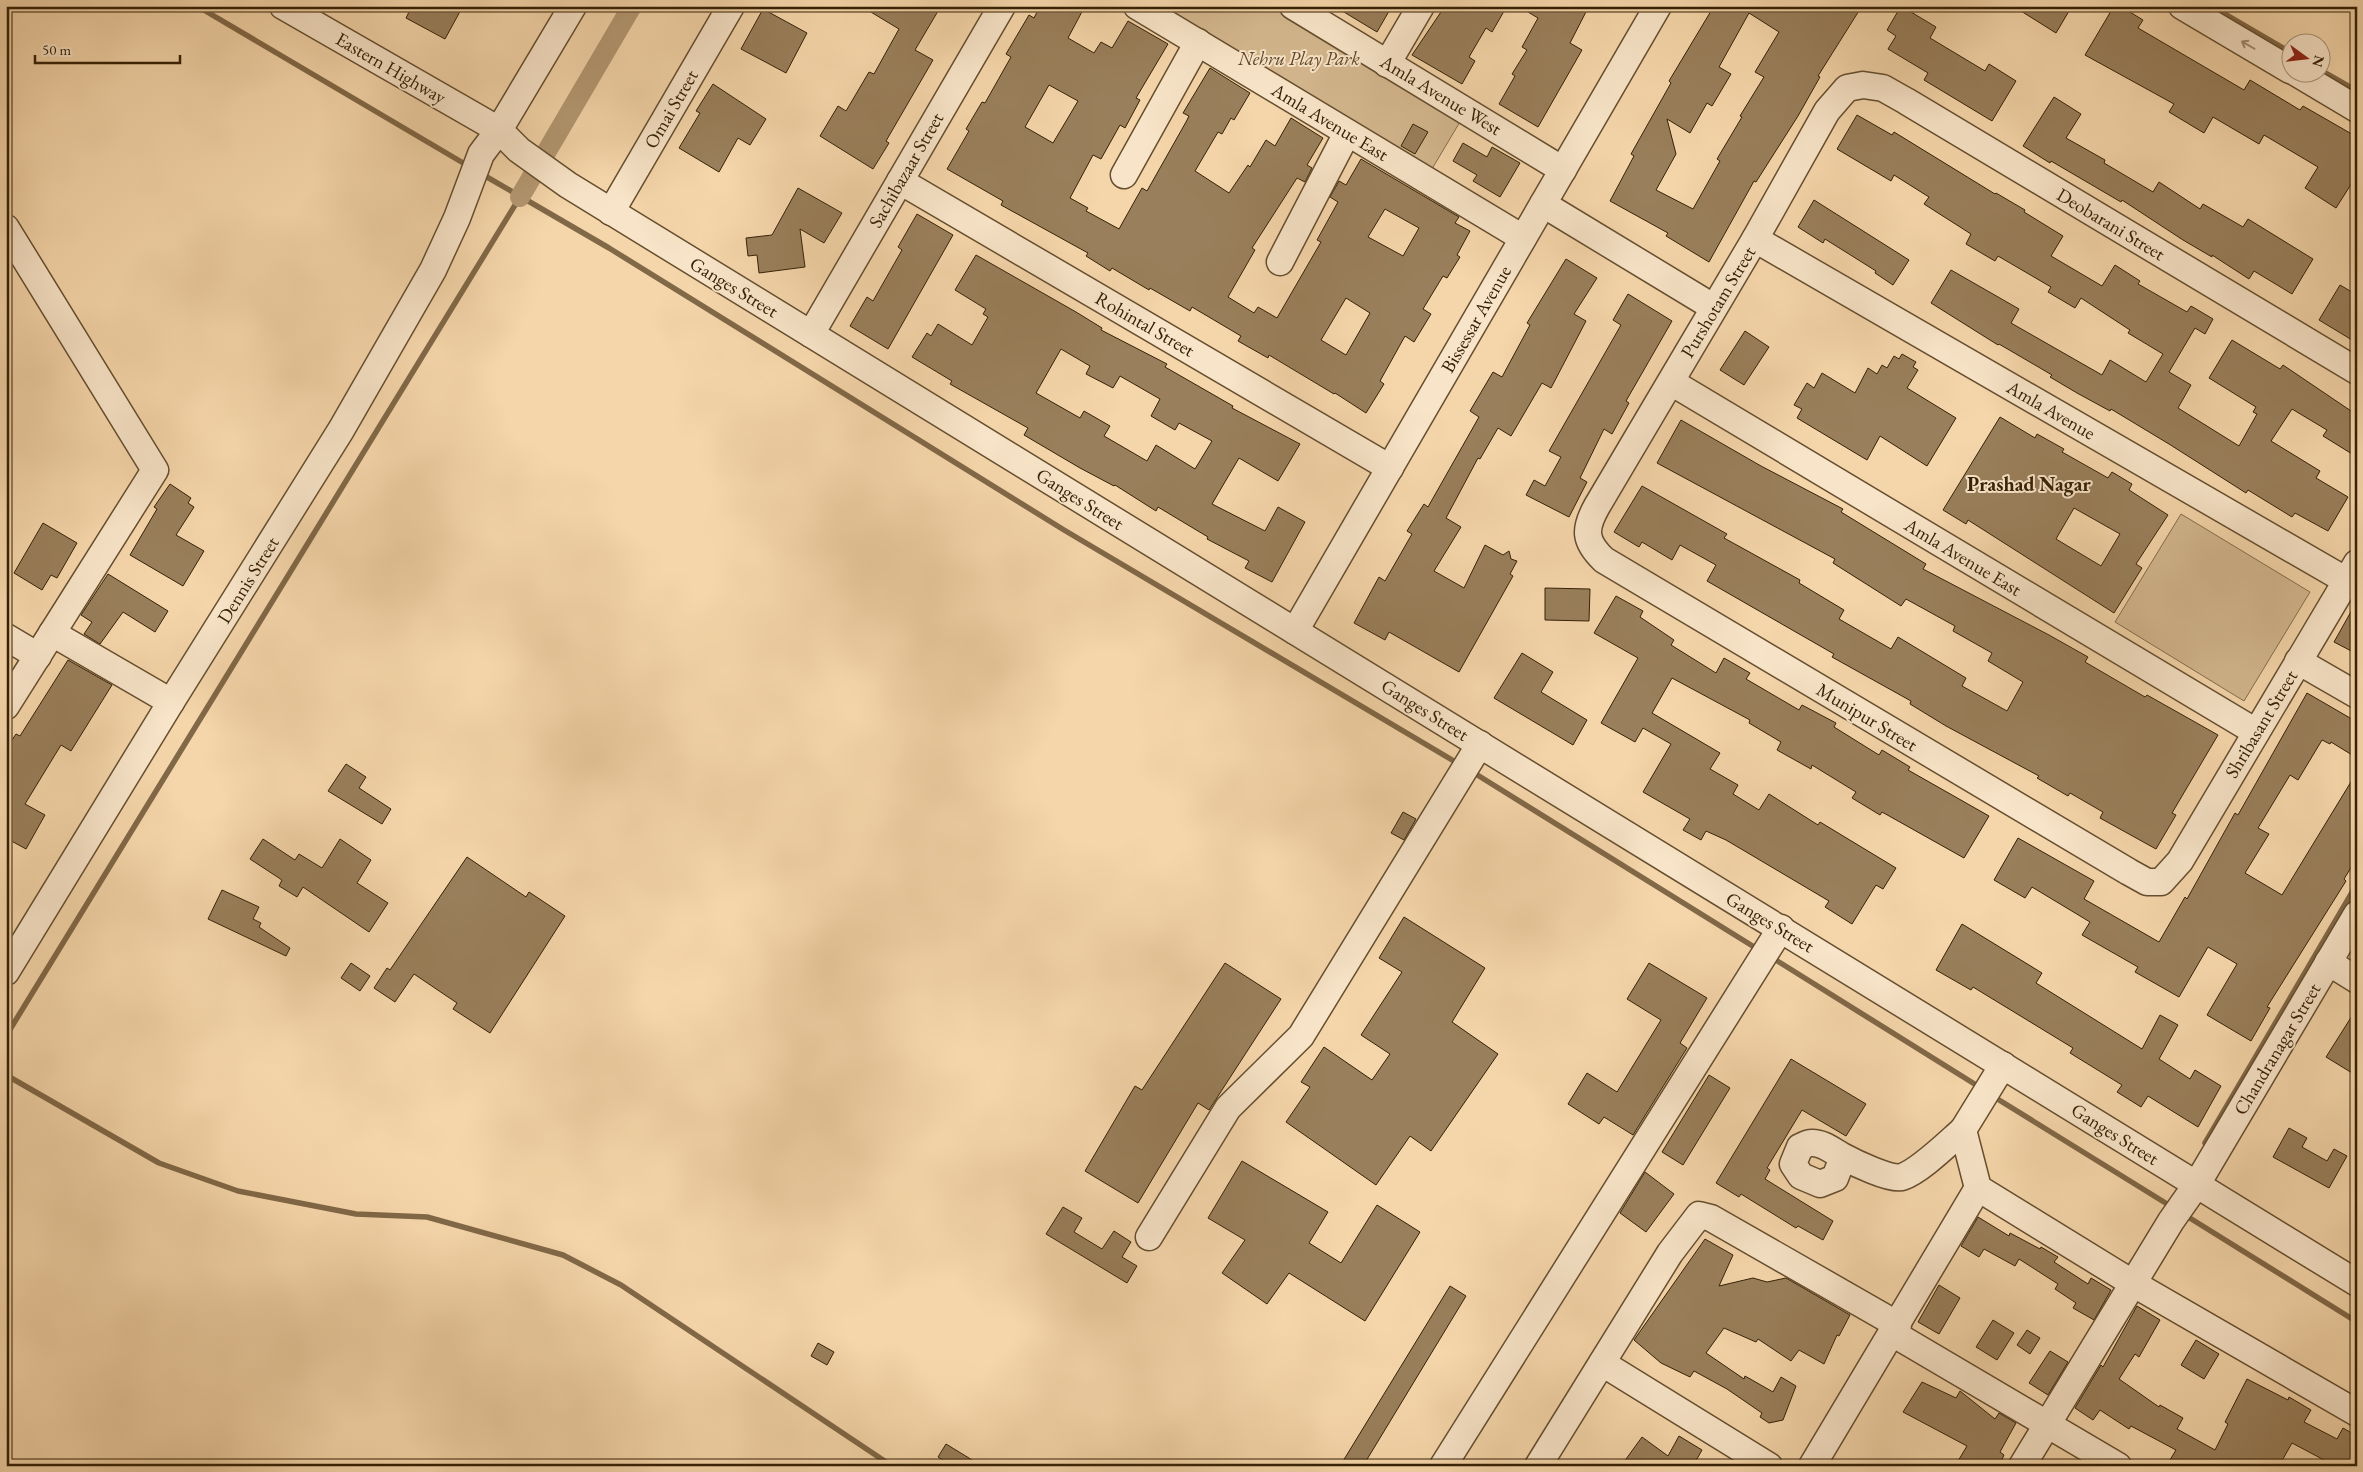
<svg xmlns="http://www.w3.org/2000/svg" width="2363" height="1472" font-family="'EB Garamond',serif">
  <rect width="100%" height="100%" fill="#f5d6aa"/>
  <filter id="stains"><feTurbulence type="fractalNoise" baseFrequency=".004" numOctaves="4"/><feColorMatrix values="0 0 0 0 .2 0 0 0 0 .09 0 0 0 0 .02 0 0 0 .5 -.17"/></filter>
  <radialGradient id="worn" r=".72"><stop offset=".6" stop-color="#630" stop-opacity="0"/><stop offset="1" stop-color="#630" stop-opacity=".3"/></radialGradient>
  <!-- green -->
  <g fill="#d4b78e" stroke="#846c4a">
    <path d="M1134 6H1291L1467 110 1426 179Z"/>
    <path d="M2181 514 2310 592 2244 701 2115 622Z"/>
  </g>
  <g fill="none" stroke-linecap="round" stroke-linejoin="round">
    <!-- stream -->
    <g stroke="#816847" stroke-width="5.5">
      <path d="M197 6 470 167"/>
      <path d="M2211 6 2290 52"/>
      <path d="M2320 70 2357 91"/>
      <path d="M480 173 609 248 1064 530 1459 764"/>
      <path d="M1471 771 1759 950"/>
      <path d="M1771 957 1981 1088"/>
      <path d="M6 1036 520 197"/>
      <path d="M6 1075 159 1163 238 1191 356 1214 427 1217 563 1255 621 1285 892 1466"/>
      <path d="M1991 1095 2172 1207"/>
      <path d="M2205 1143 2357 884"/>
      <path d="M2185 1215 2357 1322"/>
    </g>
    <!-- canal -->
    <path stroke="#b49872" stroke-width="20" d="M520 197 632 6"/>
  </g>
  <!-- building -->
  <g fill="#997f5b" stroke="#352106" fill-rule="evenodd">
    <path d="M412 6H463L445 39 406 18Z"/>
    <path d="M861 6H941L915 50 933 60 886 141 889 143 873 169 820 136 838 106 846 111 869 72 874 74 899 29Z"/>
    <path d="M1040 6H1085L1068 38 1094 53 1101 42 1112 48 1128 21 1168 44 1136 98 1140 100 1125 128 1120 125 1101 159 1093 155 1070 198 1088 208 1086 211 1119 229 1142 188 1147 191 1186 122 1189 116 1183 113 1210 68 1250 93 1234 120 1231 118 1222 134 1218 132 1195 171 1229 193 1248 165 1250 167 1266 140 1275 146 1291 118 1323 138 1307 165 1312 168 1305 182 1297 178 1252 248 1255 250 1228 297 1254 313 1258 307 1277 318 1321 242 1317 240 1338 202 1330 197 1339 181 1346 185 1361 159 1459 217 1455 223 1470 231 1457 255 1460 257 1447 278 1443 276 1423 309 1431 314 1414 342 1405 336 1380 381 1384 384 1366 413 1335 393 1334 394 1269 355 1268 358 1238 341 1241 336 1192 307 1190 311 1150 288 1149 290 1112 268 1110 271 1086 256 1088 253 1001 205 1003 201 947 169 969 131 966 129 982 102 985 103 1011 57 1006 54 1029 15 1034 18ZM1049 85 1078 101 1053 143 1025 127ZM1385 209 1419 228 1403 256 1368 237ZM1346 298 1370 313 1346 355 1321 340Z"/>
    <path d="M1334 6H1392L1377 32Z"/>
    <path d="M1445 6H1507L1492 32 1486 28 1469 57 1475 61 1462 84 1412 55Z"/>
    <path d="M1518 6H1589L1570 43 1582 50 1538 127 1499 104 1515 76 1512 74 1527 50 1522 47 1538 18Z"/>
    <path d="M1714 6H1862L1818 76 1820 77 1798 116 1756 182 1754 181 1709 262 1666 236 1668 233 1610 201 1634 156 1631 154 1671 83 1669 81ZM1749 13 1779 32 1755 72 1764 77 1740 116 1742 117 1717 159 1720 161 1693 209 1656 190 1676 154 1667 119 1690 133 1707 103 1712 106 1731 74 1719 67Z"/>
    <path d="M1901 6 1936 27 1930 38 1985 71 1989 64 2016 81 1992 121 1924 80 1928 73 1888 49 1896 36 1887 30Z"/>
    <path d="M2013 6H2072L2056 33Z"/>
    <path d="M2114 6H2120L2143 20 2138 28 2244 90 2250 80 2300 110 2303 106 2357 137V175L2336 208 2305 188 2318 167 2264 135 2259 144 2213 117 2204 133 2169 112 2174 104 2085 55Z"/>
    <path d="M763 9 807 33 786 73 741 49Z"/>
    <path d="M713 84 766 119 750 145 738 138 719 172 679 148 700 113 696 111Z"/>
    <path d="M2054 97 2081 114 2066 138 2105 160 2104 163 2153 192 2159 182 2200 209 2203 204 2243 227 2248 219 2313 259 2292 294 2254 271 2249 279 2212 255V257L2183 240 2122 200 2121 202 2051 161 2050 163 2023 146Z"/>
    <path d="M1857 115 1892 135 1894 132 1995 194 1996 193 2025 210 2024 212 2063 236 2051 256 2102 286 2115 265 2140 281 2138 284 2187 312 2191 306 2213 319 2205 334 2195 328 2169 372 2191 385 2178 408 2239 446 2257 414 2253 412 2256 407 2209 378 2232 340 2280 369 2283 365 2357 415V457L2323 436 2327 430 2292 409 2271 441 2320 471 2316 478 2348 497 2328 531 2295 513 2292 517 2248 490 2246 493 2169 444 2111 409 2110 411 2077 393 2050 377 2052 375 1999 344 1998 345 1931 303 1951 270 2019 309 2011 323 2102 375 2110 360 2146 382 2163 354 2128 333 2130 330 2081 298 2075 308 2048 292 2051 287 1998 256 1995 261 1966 244 1971 234 1924 204 1929 197 1894 175 1891 181 1837 149Z"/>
    <path d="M1413 124 1428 132 1415 154 1401 146Z"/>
    <path d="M1463 143 1487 157 1492 147 1520 163 1500 197 1473 181 1477 175 1453 161Z"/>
    <path d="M798 188 842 213 824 243 800 229 805 267 759 273 757 255 748 256 746 238 772 235Z"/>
    <path d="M1814 200 1909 260 1893 285 1875 273 1876 271 1825 239 1823 243 1798 227Z"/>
    <path d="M917 214 953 235 888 349 850 326 867 297 873 301 902 250 898 247Z"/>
    <path d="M976 255 1076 312 1102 328 1101 330 1167 364 1165 367 1233 406 1232 408 1300 444 1278 481 1239 458 1212 504 1265 531 1278 507 1305 522 1272 582 1245 568 1249 561 1207 539 1208 537 1158 507 1156 511 1115 485 1114 486 1080 468 1024 435 1028 428 950 384 952 381 912 357 927 333 931 336 938 324 972 345 988 317 983 314 986 309 955 290ZM1061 349 1090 366 1086 374 1113 388 1120 376 1160 399 1151 416 1175 430 1179 423 1212 441 1195 469 1156 445 1147 461 1104 436 1110 426 1084 411 1080 418 1036 393Z"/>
    <path d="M1566 259 1597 278 1574 314 1586 321 1551 388 1542 383 1511 436 1498 428 1480 459 1478 458 1446 518 1461 527 1434 571 1464 588 1485 545 1503 555 1509 551 1511 559 1517 561 1510 574 1513 576 1459 672 1389 632 1385 640 1354 623 1379 577 1385 581 1412 534 1407 531 1424 504 1428 507 1479 417 1470 411 1493 372 1502 377 1530 325 1527 323Z"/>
    <path d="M2340 285 2357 295V332L2352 340 2319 320Z"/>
    <path d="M1628 294 1672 321 1626 401 1629 403 1612 434 1604 429 1580 478 1587 482 1569 517 1526 495 1534 480 1545 486 1561 457 1549 451 1621 325 1613 320Z"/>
    <path d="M1745 331 1769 347 1744 385 1720 370Z"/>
    <path d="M1902 354 1916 362 1913 367 1918 370 1907 388 1956 418 1927 466 1880 436 1867 460 1797 418 1802 409 1794 405 1807 383 1814 388 1822 373 1855 393 1868 368 1877 374 1882 365 1887 368 1894 356 1899 359Z"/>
    <path d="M2000 417 2035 438 2037 434 2064 449 2062 452 2108 478 2112 472 2132 484 2129 490 2168 515 2136 564 2142 568 2114 613 1968 520 1966 524 1943 510ZM2074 508 2120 534 2101 566 2056 539Z"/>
    <path d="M1681 420 1761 466 1843 509 1841 512 1926 564 1923 569 2049 635 2088 657 2085 662 2145 697 2147 695 2218 735 2172 813 2176 815 2156 849 2100 818 2103 812 2070 793 2068 796 2037 778 2039 776 1946 726 1910 704 1911 701 1832 657 1834 654 1707 581 1716 565 1680 545 1672 560 1642 542 1639 547 1614 532 1642 486 1727 534 1724 538 1800 580 1799 583 1844 610 1839 619 1891 649 1898 637 1966 678 1962 686 2007 711 2023 682 1988 661 1992 653 1953 631 1955 626 1906 599 1901 606 1833 563 1835 559 1657 463Z"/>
    <path d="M170 484 191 498 188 503 194 507 176 535 204 551 183 586 130 555 157 509 154 507Z"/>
    <path d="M43 523 77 543 57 578 51 575 42 590 14 573Z"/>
    <path d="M108 574 168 611 155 632 123 612 100 644 84 634 92 622 81 615Z"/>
    <path d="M1545 588 1590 589 1589 621 1545 620Z"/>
    <path d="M1616 596 1643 611 1640 617 1674 640 1671 645 1716 673 1724 658 1750 673 1746 679 1799 710 1802 705 1836 723 1834 727 1879 755 1882 750 1910 767 1908 770 1989 816 1964 858 1882 812 1880 815 1852 798 1856 792 1812 765 1811 769 1777 750 1781 742 1749 723 1750 720 1672 678 1652 713 1720 753 1710 769 1738 785 1733 794 1759 810 1769 794 1818 825 1820 822 1896 868 1883 889 1876 885 1852 924 1825 907 1829 901 1726 840 1706 831 1701 840 1683 830 1690 819 1643 792 1671 744 1643 728 1635 742 1601 723 1638 658 1594 633Z"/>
    <path d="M2357 601V654L2334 642Z"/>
    <path d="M1522 653 1553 672 1541 692 1587 720 1573 745 1494 698Z"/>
    <path d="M68 660 112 685 71 751 61 745 25 804 45 815 26 849 6 838V749L16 734 20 736Z"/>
    <path d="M2307 693 2357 722V758L2331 742 2330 744 2322 740 2298 780 2290 775 2258 828 2269 834 2245 873 2282 895 2357 772V858L2344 879 2346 881 2267 1007 2270 1008 2251 1041 2207 1015 2237 964 2208 947 2179 997 2135 972 2138 967 2082 935 2090 922 2032 887 2025 898 1994 880 2018 838 2094 881 2084 899 2159 942 2185 897 2187 899 2235 813 2238 815Z"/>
    <path d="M346 764 366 777 359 788 391 809 382 824 328 791Z"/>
    <path d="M1403 812 1416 819 1404 840 1391 833Z"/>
    <path d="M263 839 295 860 299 854 322 868 340 839 371 860 357 883 388 903 369 932 303 887 297 897 279 886 282 880 250 859Z"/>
    <path d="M467 857 526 897 529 892 565 916 490 1033 453 1009 457 1003 414 974 395 1002 374 988 387 968 390 970Z"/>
    <path d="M222 890 259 907 253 919 261 923 259 927 290 948 286 956 208 919Z"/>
    <path d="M1404 917 1485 968 1452 1022 1498 1054 1431 1151 1410 1136 1376 1185 1286 1122 1310 1087 1301 1082 1324 1047 1372 1080 1390 1054 1361 1035 1402 972 1379 958Z"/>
    <path d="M1962 924 2042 973 2036 983 2142 1049 2160 1015 2178 1025 2159 1059 2190 1079 2195 1070 2221 1086 2198 1127 2148 1096 2141 1107 2117 1092 2122 1085 2070 1053 2073 1048 1973 987 1971 990 1936 970Z"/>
    <path d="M351 963 370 976 360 991 341 978Z"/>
    <path d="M1225 963 1281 999 1209 1110 1198 1103 1138 1203 1085 1171 1135 1086 1142 1090Z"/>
    <path d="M1649 963 1707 998 1680 1043 1687 1048 1633 1135 1604 1117 1599 1124 1568 1104 1587 1073 1617 1092 1661 1020 1627 999Z"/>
    <path d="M2357 1008V1076L2326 1057Z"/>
    <path d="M1791 1059 1866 1104 1846 1136 1802 1110 1767 1168 1770 1170 1765 1179 1833 1221 1823 1240 1798 1226 1796 1228 1741 1194 1739 1197 1716 1183Z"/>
    <path d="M1709 1075 1730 1088 1683 1165 1662 1152Z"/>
    <path d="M2289 1128 2307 1138 2302 1147 2327 1161 2334 1149 2347 1156 2329 1188 2273 1157Z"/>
    <path d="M1242 1161 1328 1212 1309 1243 1341 1263 1377 1205 1420 1232 1365 1321 1289 1273 1267 1304 1222 1273 1245 1240 1208 1218Z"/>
    <path d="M1645 1172 1674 1194 1646 1232 1620 1213Z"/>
    <path d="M1063 1207 1082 1218 1074 1232 1102 1249 1114 1231 1131 1242 1122 1257 1137 1266 1127 1283 1046 1234Z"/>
    <path d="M1978 1217 2009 1236 2010 1233 2040 1249 2041 1247 2058 1257 2054 1262 2088 1284 2091 1278 2111 1290 2094 1320 2073 1308 2076 1303 2055 1289 2058 1284 2019 1259 2015 1266 1984 1249 1979 1257 1961 1246Z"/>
    <path d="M1705 1239 1733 1255 1719 1286 1753 1278 1767 1282 1786 1278 1850 1315 1839 1336 1837 1335 1824 1364 1799 1350 1791 1361 1758 1339 1756 1342 1724 1328 1706 1353 1744 1379 1745 1376 1773 1392 1781 1377 1796 1386 1783 1420 1769 1423 1760 1417 1762 1413 1727 1389 1694 1371 1690 1377 1661 1363 1634 1340Z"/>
    <path d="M1939 1285 1960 1298 1939 1334 1918 1322Z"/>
    <path d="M1450 1286 1466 1296 1363 1466H1340Z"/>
    <path d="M2137 1306 2160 1320 2139 1357 2135 1354 2119 1379 2159 1407 2160 1405 2183 1418 2177 1429 2215 1450 2228 1424 2225 1422 2247 1379 2288 1400 2289 1397 2311 1410 2304 1422 2337 1439 2343 1428 2357 1436V1455L2350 1466H2321L2324 1460 2292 1443 2279 1466H2180L2170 1460 2176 1450 2131 1426 2129 1429 2100 1410 2093 1420 2075 1408 2101 1365 2103 1367Z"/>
    <path d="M1993 1320 2014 1333 1997 1360 1976 1347Z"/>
    <path d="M2027 1330 2040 1338 2030 1354 2017 1345Z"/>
    <path d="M2196 1340 2219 1354 2204 1379 2181 1365Z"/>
    <path d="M818 1343 834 1352 827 1365 811 1356Z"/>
    <path d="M2050 1351 2068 1362 2048 1395 2029 1383Z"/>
    <path d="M1922 1382 1956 1398 1960 1391 1995 1419 1999 1413 2016 1423 2000 1452 2004 1455 1999 1466H1955L1967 1446 1903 1412Z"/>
    <path d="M1679 1436 1702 1450 1693 1466H1621L1642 1437 1668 1456Z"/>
    <path d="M946 1444 982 1466H953L938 1457Z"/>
  </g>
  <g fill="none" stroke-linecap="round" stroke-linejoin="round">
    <!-- minor casing -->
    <g stroke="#654e2f" stroke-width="29">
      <g id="minor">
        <path d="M283 6 499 130 519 150 568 185 2357 1283"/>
        <path d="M1137 6 1523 238"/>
        <path d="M1293 6 1563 170"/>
        <path d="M2182 6 2290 70"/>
        <path d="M1387 64 1421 6"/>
        <path d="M2295 72 2357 109"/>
        <path d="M1124 175 1198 42"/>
        <path d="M900 181 1390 468"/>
        <path d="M1543 204 1713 307"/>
        <path d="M611 212 731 6"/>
        <path d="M6 228 155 470 6 706"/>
        <path d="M1755 239 2347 581"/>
        <path d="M1280 262 1347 133"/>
        <path d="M811 334 1002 6"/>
        <path d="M2357 371 1906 101 1883 88 1863 85 1847 88 1827 111 1755 239 1597 506C1584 529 1584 541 1604 560L2129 872 2147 882H2161L2180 861 2357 563"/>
        <path d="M1671 382 2256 732"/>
        <path d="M1295 631 1658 6"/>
        <path d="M52 633 171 702"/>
        <path d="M6 637 38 656"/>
        <path d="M2298 661 2357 695"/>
        <path d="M2328 962 2357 980"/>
        <path d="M6 972 171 702 341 430 433 270 457 218 481 154 499 130 573 6"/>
        <path d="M2003 1065 1963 1130 1978 1188 2134 1284 2357 1413"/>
        <path d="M1843 1157 1835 1178 1820 1184 1801 1176 1793 1164 1800 1147C1803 1146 1807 1143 1811 1143 1822 1142 1833 1151 1842 1156 1853 1162 1892 1181 1902 1177 1920 1171 1948 1143 1963 1130"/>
        <path d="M1149 1237 1228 1108 1301 1036 1480 744"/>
        <path d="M1896 1329 1899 1337 2118 1466"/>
        <path d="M1602 1363 1769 1466"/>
        <path d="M1443 1466 1781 928"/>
        <path d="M1538 1466 1670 1253 1699 1215 1711 1218 1898 1325"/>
        <path d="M1812 1466 1978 1188"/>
        <path d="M2022 1466 2171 1221 2197 1184 2357 914"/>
      </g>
    </g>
    <!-- minor -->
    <use href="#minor" stroke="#f8e4c8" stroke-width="26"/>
  </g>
  <!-- one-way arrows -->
  <defs><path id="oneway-shaft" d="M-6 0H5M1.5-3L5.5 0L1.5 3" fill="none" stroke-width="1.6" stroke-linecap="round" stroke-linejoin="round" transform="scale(1.25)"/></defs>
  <use stroke="#a08c71" href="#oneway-shaft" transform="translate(2248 45) rotate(-150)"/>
  <g text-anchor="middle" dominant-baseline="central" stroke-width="4" stroke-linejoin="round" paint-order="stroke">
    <!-- park labels -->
    <g font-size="19" font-style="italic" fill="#5d4628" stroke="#f8e4c8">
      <text x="1299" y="58">Nehru Play Park</text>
    </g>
    <!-- street labels -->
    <g font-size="19" fill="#352106" stroke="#f8e4c8">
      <text transform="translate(391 68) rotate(30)">Eastern Highway</text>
      <text transform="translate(1441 95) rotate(31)">Amla Avenue West</text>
      <text transform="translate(671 109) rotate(-60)">Omai Street</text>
      <text transform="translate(1330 122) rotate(31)">Amla Avenue East</text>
      <text transform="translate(906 170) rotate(-60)">Sachibazaar Street</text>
      <text transform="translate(2111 224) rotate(31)">Deobarani Street</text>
      <text transform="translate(734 287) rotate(31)">Ganges Street</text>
      <text transform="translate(1718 302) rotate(-59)">Purshotam Street</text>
      <text transform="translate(1476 319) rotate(-60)">Bissessar Avenue</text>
      <text transform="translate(1145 324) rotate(30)">Rohintal Street</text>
      <text transform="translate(2051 410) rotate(30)">Amla Avenue</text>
      <text transform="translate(1080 499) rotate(32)">Ganges Street</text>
      <text transform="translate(1963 557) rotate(31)">Amla Avenue East</text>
      <text transform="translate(248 580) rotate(-58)">Dennis Street</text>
      <text transform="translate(1425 710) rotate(32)">Ganges Street</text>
      <text transform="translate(1867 717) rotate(31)">Munipur Street</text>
      <text transform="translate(2261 724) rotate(-59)">Shribasant Street</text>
      <text transform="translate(1770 922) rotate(31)">Ganges Street</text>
      <text transform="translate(2277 1049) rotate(-59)">Chandranagar Street</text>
      <text transform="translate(2115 1134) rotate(32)">Ganges Street</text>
    </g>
    <!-- neighbourhood labels -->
    <g font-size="20" font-weight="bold" fill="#352106" stroke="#f8e4c8">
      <text x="2029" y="484">Prashad Nagar</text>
    </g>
  </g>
  <!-- margin -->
  <rect width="2363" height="1472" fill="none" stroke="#f5d6aa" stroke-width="25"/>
  <rect x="8" y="8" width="2348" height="1457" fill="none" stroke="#352106" stroke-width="2.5"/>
  <rect x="12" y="12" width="2338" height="1447" fill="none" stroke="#352106"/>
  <!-- north arrow -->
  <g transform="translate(2306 58) rotate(105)"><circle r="24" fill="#f8e4c8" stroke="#aa967a"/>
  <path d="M0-4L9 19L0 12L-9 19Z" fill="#8f2418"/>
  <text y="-8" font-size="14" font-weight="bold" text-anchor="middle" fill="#352106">N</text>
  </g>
  <!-- scale -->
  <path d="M35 55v8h145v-8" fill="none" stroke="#352106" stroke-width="2.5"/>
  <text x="42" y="55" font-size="15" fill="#352106" stroke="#f8e4c8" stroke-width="4" paint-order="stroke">50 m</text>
  <rect width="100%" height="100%" filter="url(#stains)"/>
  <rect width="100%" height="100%" fill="url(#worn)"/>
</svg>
